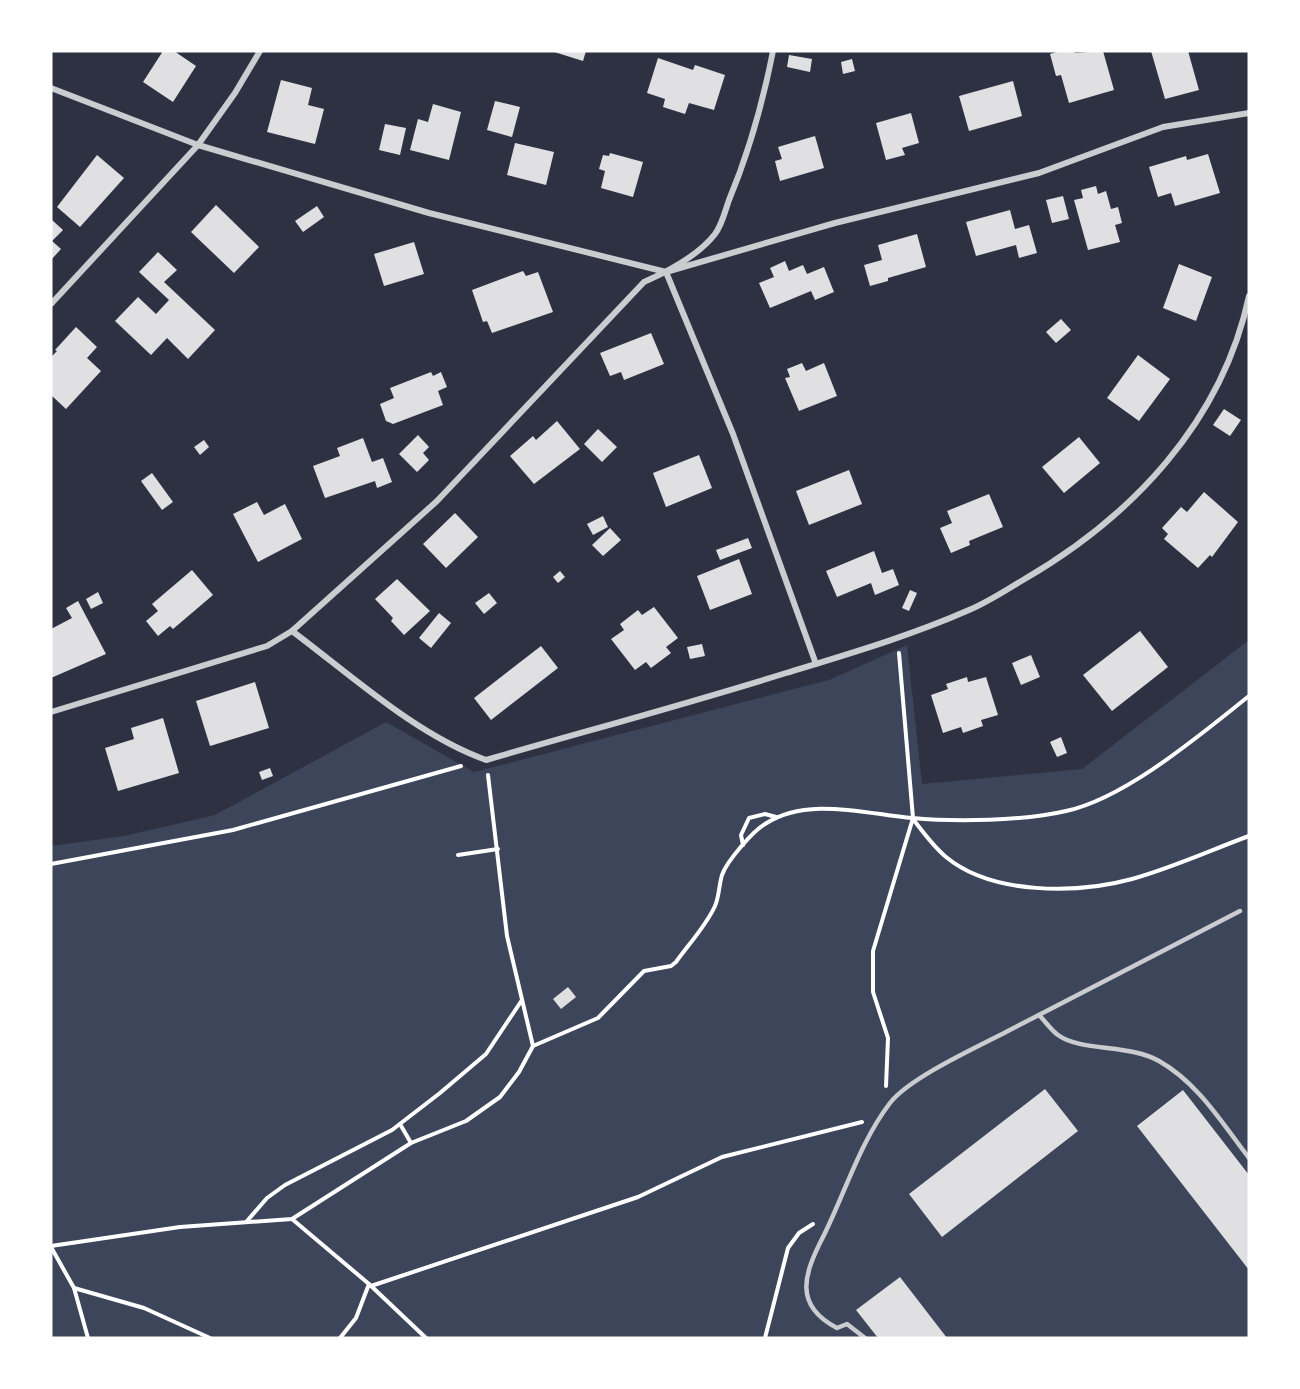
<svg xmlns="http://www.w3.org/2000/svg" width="1300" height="1389" font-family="'Crimson Pro',serif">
  <rect width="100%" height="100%" fill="#2d3142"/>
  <!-- green -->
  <path fill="#3c4559" d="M1249 640V1338H51V846L124 836 215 815 386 722 474 772 829 680 907 645 922 784 1082 769Z"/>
  <!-- building -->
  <g fill="#e0e0e3">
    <path d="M163 51H174L196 66 173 102 143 82Z"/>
    <path d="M551 51H586L583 61Z"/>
    <path d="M1060 51H1075V53L1103 51 1114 90 1069 103 1061 75 1056 76 1050 54Z"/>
    <path d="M1151 51H1188L1199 90 1165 99Z"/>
    <path d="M789 55 812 59 810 72 787 67Z"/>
    <path d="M658 58 693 70 695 65 725 75 714 110 689 103 685 114 663 107 665 99 647 93Z"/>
    <path d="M852 59 855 71 843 74 841 62Z"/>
    <path d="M281 80 312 88 308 105 324 109 315 144 267 132Z"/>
    <path d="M1013 81 1022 116 969 131 959 96Z"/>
    <path d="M495 101 520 107 512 137 487 130Z"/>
    <path d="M433 104 461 112 449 160 410 150 418 119 428 122Z"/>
    <path d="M911 113 919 143 902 148 905 155 886 160 876 123Z"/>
    <path d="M385 124 406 128 400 155 379 150Z"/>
    <path d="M815 136 824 168 780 181 775 161 782 159 778 147Z"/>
    <path d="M515 143 554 152 546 185 507 175Z"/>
    <path d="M610 153 643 162 633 197 601 188 605 171 599 169 603 155 609 156Z"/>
    <path d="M1208 154 1220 193 1175 206 1171 193 1158 197 1149 167 1186 156 1187 160Z"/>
    <path d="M97 155 124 178 80 227 57 207Z"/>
    <path d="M1096 186 1098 194 1106 191 1111 209 1118 207 1122 223 1115 225 1120 242 1088 250 1074 200 1083 198 1081 190Z"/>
    <path d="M1063 196 1069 219 1052 223 1046 200Z"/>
    <path d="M216 205 259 247 234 273 191 232Z"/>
    <path d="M317 206 324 217 303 232 295 221Z"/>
    <path d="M1010 210 1015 229 1029 225 1037 253 1019 258 1016 245 976 256 966 222Z"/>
    <path d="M51 219 63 230 52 241 61 249 51 260Z"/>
    <path d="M917 234 926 267 888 278V281L870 286 864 265 882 260 878 245Z"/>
    <path d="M414 242 424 274 384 286 374 254Z"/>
    <path d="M158 252 177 270 164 282 215 330 188 359 167 338 151 355 115 321 138 297 156 314 169 300 139 272Z"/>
    <path d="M785 261 789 271 803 265 807 274 824 267 834 292 815 300 811 291 770 308 759 283 774 277 770 268Z"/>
    <path d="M1179 264 1212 277 1196 321 1163 308Z"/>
    <path d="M523 271 526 276 538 272 553 312 492 333 487 321 483 322 472 290Z"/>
    <path d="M1061 319 1071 330 1056 343 1046 332Z"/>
    <path d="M76 327 97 347 87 358 101 371 66 409 51 395V357L57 351 55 350Z"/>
    <path d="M651 333 664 364 624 380 621 372 610 376 600 353Z"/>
    <path d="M1138 355 1170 379 1139 421 1107 398Z"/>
    <path d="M802 363 806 371 824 363 837 396 799 411 785 378 790 377 787 369Z"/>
    <path d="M431 372 433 376 441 372 447 387 438 391 443 405 393 424 386 421 380 404 394 398 390 388Z"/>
    <path d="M1224 409 1241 420 1230 436 1213 425Z"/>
    <path d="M557 421 580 449 534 484 510 456 533 436 536 440Z"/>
    <path d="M598 429 617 447 602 462 584 444Z"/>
    <path d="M418 435 429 447 423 453 429 460 417 472 399 454Z"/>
    <path d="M1079 437 1100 463 1064 493 1042 467Z"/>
    <path d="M363 438 372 462 383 458 392 482 377 488 375 481 325 498 313 466 340 456 337 448Z"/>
    <path d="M204 440 209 447 200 455 194 447Z"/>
    <path d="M699 455 712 488 666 507 653 473Z"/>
    <path d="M849 470 862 504 809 525 796 491Z"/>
    <path d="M152 473 173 502 162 510 141 481Z"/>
    <path d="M1204 492 1238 522 1212 557 1210 555 1198 568 1164 539 1168 534 1162 528 1181 507 1187 512Z"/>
    <path d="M989 494 1003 527 969 541 970 545 951 553 940 528 952 523 947 511Z"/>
    <path d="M257 502 264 515 285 504 302 539 258 562 233 514Z"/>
    <path d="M455 513 478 537 446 568 423 544Z"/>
    <path d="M603 516 608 527 593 535 587 524Z"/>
    <path d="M610 528 621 540 603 556 592 545Z"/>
    <path d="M748 538 752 548 720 560 716 550Z"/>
    <path d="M874 551 882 573 893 569 899 585 875 595 871 583 837 597 826 571Z"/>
    <path d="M739 559 752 594 710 610 697 576Z"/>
    <path d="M192 570 213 595 173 629 170 626 158 636 146 621 158 611 152 604Z"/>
    <path d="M560 571 565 577 558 583 553 577Z"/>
    <path d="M397 579 430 611 404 635 391 621 393 618 375 599Z"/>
    <path d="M910 590 917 593 909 611 902 608Z"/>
    <path d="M98 592 103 603 91 609 86 599Z"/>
    <path d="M489 593 497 603 484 614 475 603Z"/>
    <path d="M78 601 106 654 51 678V629L72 618 66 608Z"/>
    <path d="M654 607 678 638 666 647 671 653 651 668 646 662 635 670 611 639 624 630 620 624 638 610 642 615Z"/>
    <path d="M439 613 451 623 431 648 419 638Z"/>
    <path d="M1140 631 1168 667 1112 711 1083 675Z"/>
    <path d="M702 644 705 656 690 659 687 647Z"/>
    <path d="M541 646 558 668 491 720 474 698Z"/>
    <path d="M1031 655 1040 677 1021 685 1012 663Z"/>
    <path d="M967 677 968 682 986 677 998 715 981 720 983 726 963 733 961 727 943 733 931 695 948 689 946 684Z"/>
    <path d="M255 682 269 728 210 746 196 701Z"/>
    <path d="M163 718 179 773 118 791 105 748 134 739 131 728Z"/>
    <path d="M1061 737 1067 753 1057 757 1050 742Z"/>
    <path d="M270 768 273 776 262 780 259 772Z"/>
    <path d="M568 987 576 997 561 1009 553 999Z"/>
    <path d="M1045 1089 1078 1131 942 1237 909 1194Z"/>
    <path d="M1183 1090 1249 1175V1270L1137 1126Z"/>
    <path d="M900 1277 947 1338H878L856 1310Z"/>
  </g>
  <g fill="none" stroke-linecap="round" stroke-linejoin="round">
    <!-- path -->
    <g stroke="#fff" stroke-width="4">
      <path d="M913 819C923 832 933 846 946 857 992 895 1077 894 1132 879 1172 868 1211 850 1249 836"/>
      <path d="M743 845 741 835 749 818 765 814 776 817"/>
      <path d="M458 855 498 849"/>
      <path d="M51 864 233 830 461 766"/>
      <path d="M533 1046 598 1018 644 971 671 966 676 962C688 945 706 926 715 906 719 897 719 885 722 875 727 861 752 832 765 824 807 796 866 814 912 818 955 822 1024 821 1066 811 1126 798 1201 734 1249 696"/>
      <path d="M886 1086 888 1038 873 992V951L913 818 899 653"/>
      <path d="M400 1124 411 1143"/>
      <path d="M292 1219 369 1284 426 1338"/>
      <path d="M247 1221 267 1198 285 1185 392 1130 440 1093 486 1054 522 1000"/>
      <path d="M51 1246 180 1227 292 1219 411 1143 466 1121 500 1097 519 1072 533 1046 507 936 488 775"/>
      <path d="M51 1247 74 1288 88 1338"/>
      <path d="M371 1286 638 1197 722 1157 862 1122"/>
      <path d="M74 1288 144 1308 210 1338"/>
      <path d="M340 1338 356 1318 369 1284"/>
      <path d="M765 1338 788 1248 799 1233 813 1224"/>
    </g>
    <!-- service -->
    <g stroke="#caccd0" stroke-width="4.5">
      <path d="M1039 1015C1045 1021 1051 1030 1058 1035 1081 1052 1130 1044 1159 1061 1198 1083 1222 1123 1249 1158"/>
      <path d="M865 1338 847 1324 837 1328C793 1305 804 1274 823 1237 845 1193 860 1142 890 1103 909 1078 977 1047 1006 1032 1084 992 1162 951 1240 911"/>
    </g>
    <!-- minor -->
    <g stroke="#caccd0" stroke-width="6">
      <path d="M51 88 198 145 429 213 666 272 835 223 1039 173 1163 127 1249 113"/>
      <path d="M666 272 733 434 816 664"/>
      <path d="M51 304 198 145 235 93 260 51"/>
      <path d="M292 631C351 675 416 735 486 760 586 731 687 704 786 673 848 654 910 636 969 610 988 602 1006 590 1023 580 1132 517 1222 422 1249 296"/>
      <path d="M51 712 267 646 292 631 437 501 644 282C669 271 698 256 715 234 722 225 725 211 729 200 749 152 763 102 773 51"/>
    </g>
  </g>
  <!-- border -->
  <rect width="1300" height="1389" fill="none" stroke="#ffffff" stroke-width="105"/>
</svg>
